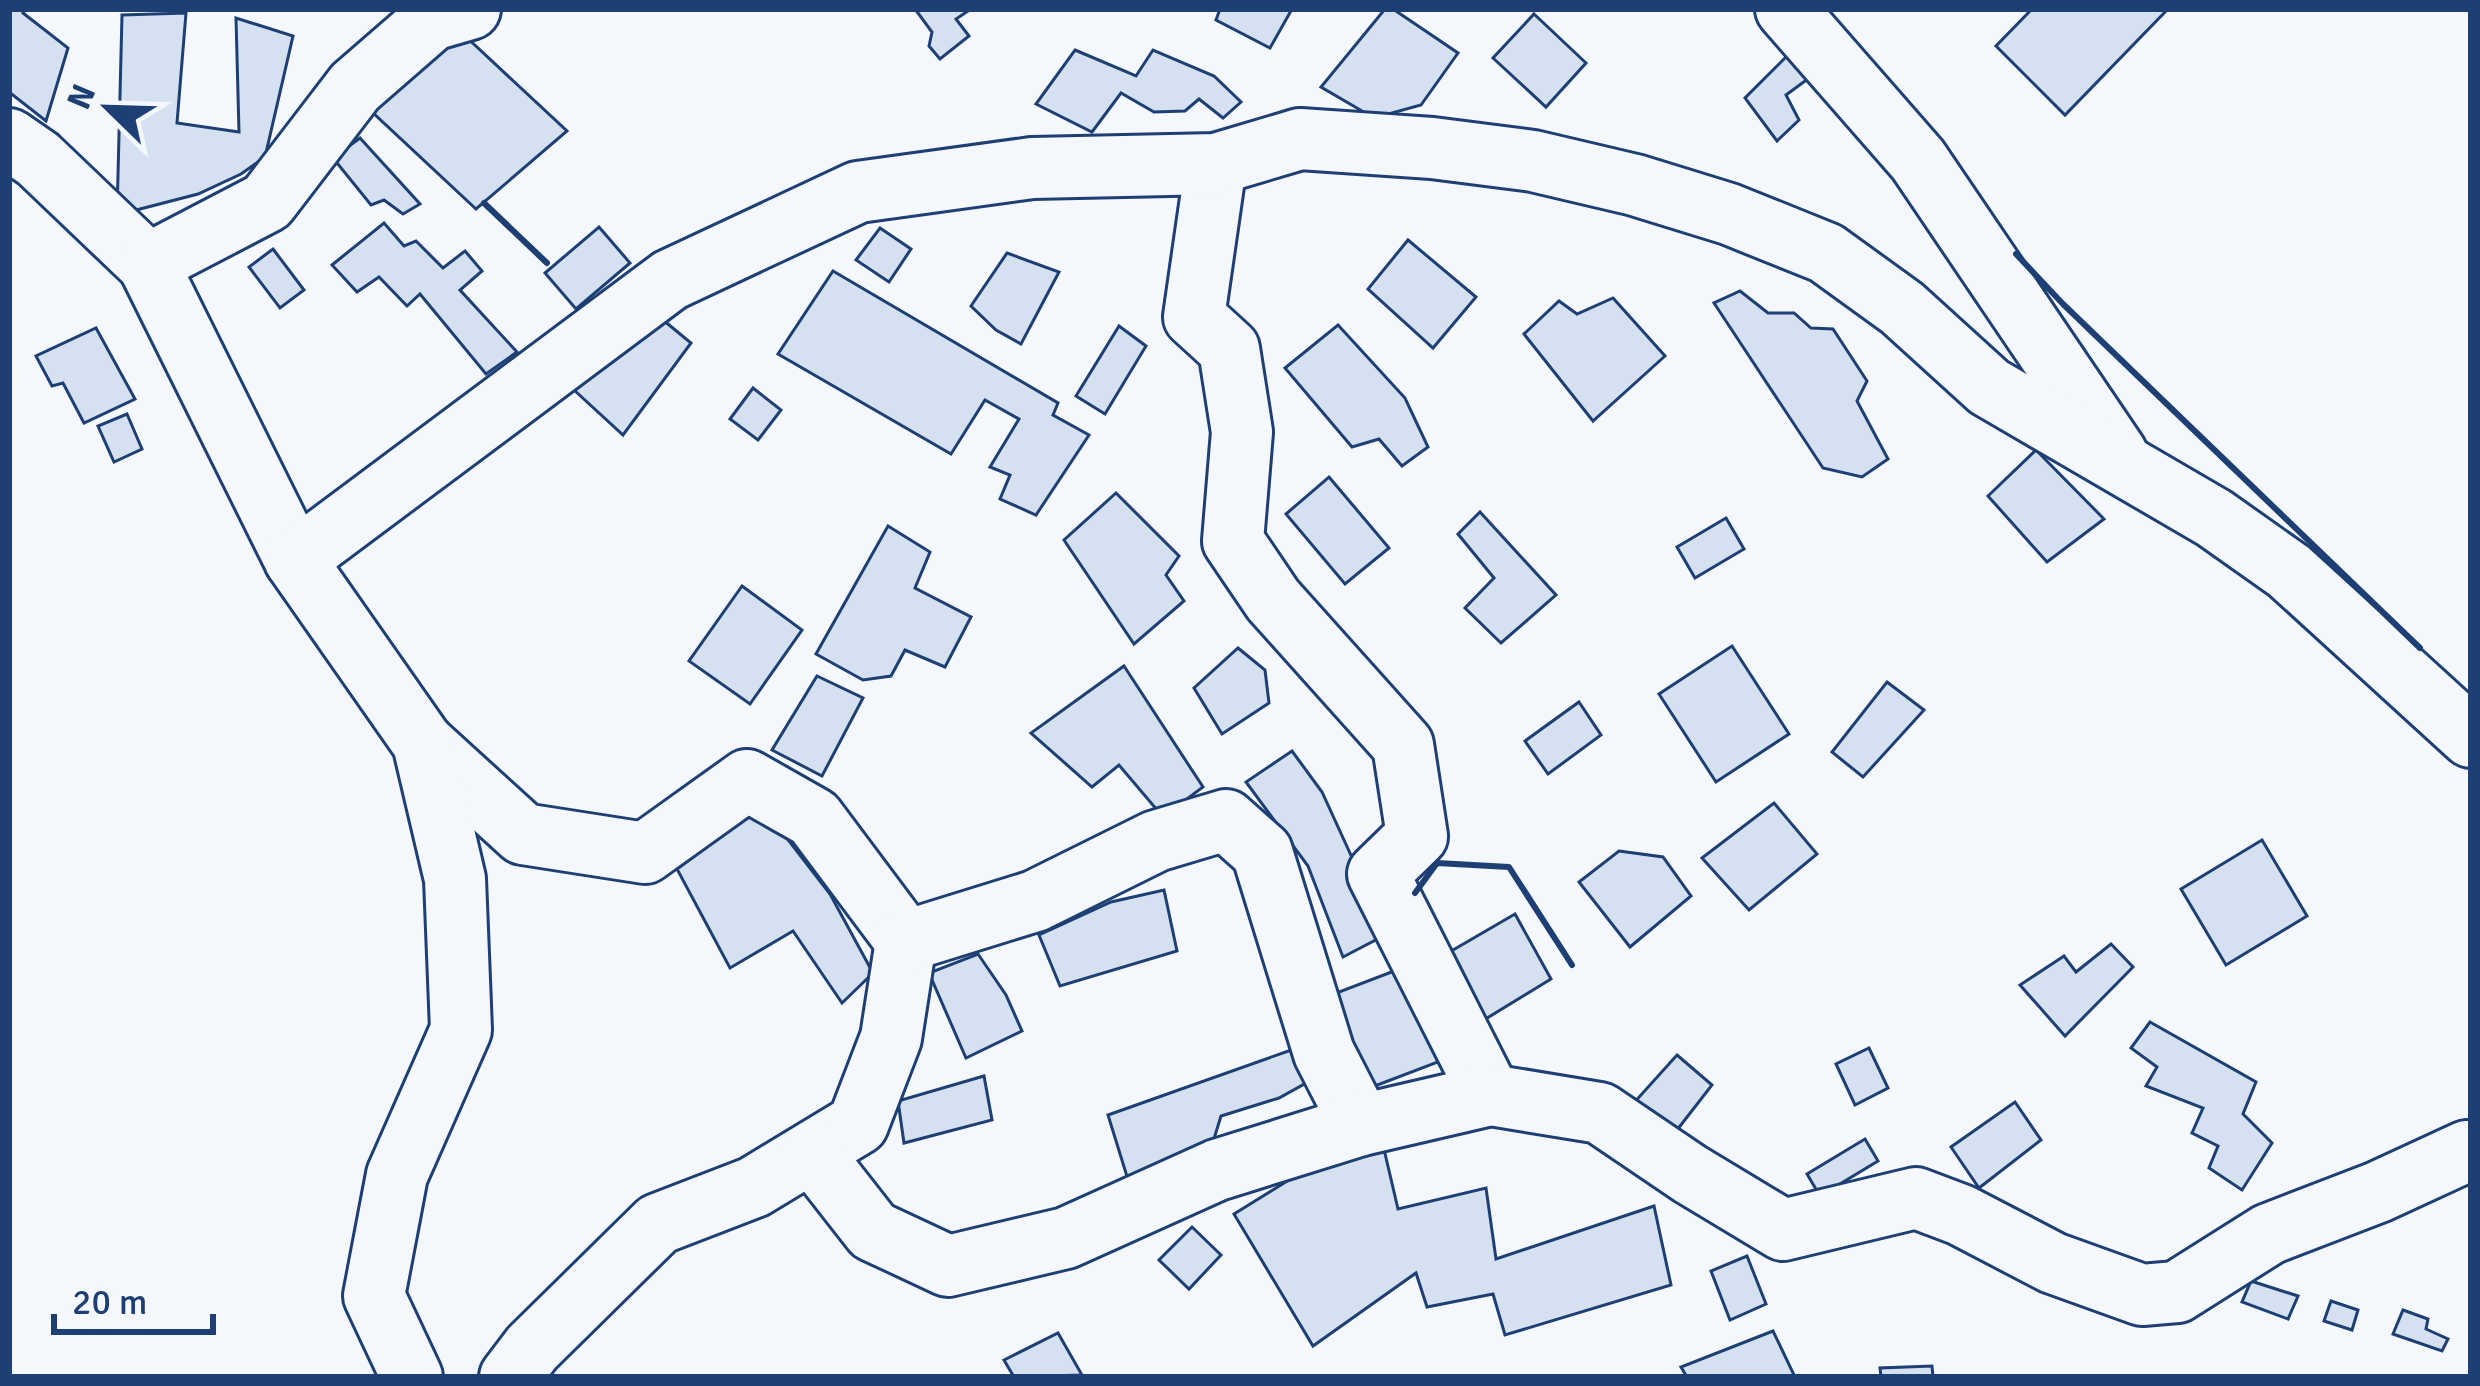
<svg xmlns="http://www.w3.org/2000/svg" width="2480" height="1386" font-family="Signika,sans-serif">
  <rect width="100%" height="100%" fill="#f4f7fb"/>
  <!-- building -->
  <g fill="#d5e0f0" stroke="#1d3f73" stroke-width="3">
    <path d="M9 9H25L23 13 68 48 46 121 9 92Z"/>
    <path d="M915 9H971L956 19 969 36 940 59 929 46 932 32Z"/>
    <path d="M1220 9H1292L1270 48 1216 20Z"/>
    <path d="M1385 9H1393L1458 53 1421 105 1374 118 1321 87Z"/>
    <path d="M2032 9H2164L2166 11 2065 115 1996 46Z"/>
    <path d="M186 13 177 123 239 132 236 18 293 36 265 157 241 174 198 194 117 215 122 15Z"/>
    <path d="M1534 14 1586 63 1546 107 1493 58Z"/>
    <path d="M463 34 567 131 476 209 370 110Z"/>
    <path d="M1075 50 1136 76 1153 50 1214 76 1241 102 1223 118 1199 99 1185 111 1154 112 1121 93 1092 132 1036 104Z"/>
    <path d="M1791 52 1816 73 1786 95 1799 120 1777 141 1745 98Z"/>
    <path d="M360 138 420 204 403 214 384 200 371 205 333 158Z"/>
    <path d="M384 223 404 246 416 241 443 268 465 251 482 271 460 290 517 352 486 374 420 294 407 306 379 277 357 292 332 265Z"/>
    <path d="M599 227 630 263 576 309 545 273Z"/>
    <path d="M880 228 911 249 889 282 856 260Z"/>
    <path d="M1408 240 1476 297 1433 348 1368 289Z"/>
    <path d="M273 249 304 290 280 308 249 267Z"/>
    <path d="M1007 253 1059 272 1021 344 996 330 971 306Z"/>
    <path d="M833 271 1058 403 1053 415 1089 435 1036 515 1000 499 1010 475 990 467 1019 419 985 400 951 454 778 354Z"/>
    <path d="M1740 291 1768 313H1794L1811 328 1833 329 1867 381 1857 401 1888 459 1862 477 1823 468 1714 303Z"/>
    <path d="M1613 298 1665 356 1593 421 1524 334 1559 301 1577 314Z"/>
    <path d="M657 315 691 343 623 435 561 378Z"/>
    <path d="M1338 325 1405 398 1428 447 1402 466 1379 439 1352 447 1285 368Z"/>
    <path d="M1119 326 1146 346 1105 414 1076 396Z"/>
    <path d="M96 328 135 399 84 423 63 383 52 386 36 356Z"/>
    <path d="M753 388 781 410 758 440 730 419Z"/>
    <path d="M127 414 142 449 114 462 98 426Z"/>
    <path d="M2036 450 2104 519 2047 562 1988 496Z"/>
    <path d="M1329 477 1389 548 1345 584 1286 514Z"/>
    <path d="M1116 493 1179 556 1166 575 1184 601 1134 644 1064 540Z"/>
    <path d="M1480 512 1556 595 1501 643 1465 608 1494 578 1458 534Z"/>
    <path d="M1726 518 1744 549 1695 578 1677 547Z"/>
    <path d="M888 526 930 552 915 588 971 617 945 667 905 650 891 676 863 680 816 654Z"/>
    <path d="M742 586 802 630 750 704 689 661Z"/>
    <path d="M1732 646 1789 734 1716 782 1659 694Z"/>
    <path d="M1238 648 1265 670 1269 703 1222 734 1194 688Z"/>
    <path d="M1124 666 1203 787 1163 817 1119 765 1092 787 1031 733Z"/>
    <path d="M817 676 863 698 822 776 772 750Z"/>
    <path d="M1887 682 1924 710 1863 777 1832 752Z"/>
    <path d="M1579 702 1601 735 1548 774 1525 741Z"/>
    <path d="M1292 751 1322 792 1387 934 1343 957 1308 866 1246 782Z"/>
    <path d="M1774 803 1817 854 1749 910 1702 858Z"/>
    <path d="M762 806 830 894 873 973 842 1003 793 931 730 968 677 869Z"/>
    <path d="M2262 840 2307 916 2226 965 2181 889Z"/>
    <path d="M1619 851 1663 857 1691 896 1630 947 1579 882Z"/>
    <path d="M1164 890 1177 951 1060 986 1039 935 1111 902Z"/>
    <path d="M1515 914 1551 979 1479 1023 1441 957Z"/>
    <path d="M2111 944 2133 967 2065 1036 2020 985 2064 956 2076 972Z"/>
    <path d="M978 954 1006 995 1022 1031 966 1058 929 973Z"/>
    <path d="M1402 968 1438 1062 1367 1089 1331 995Z"/>
    <path d="M2150 1022 2256 1082 2243 1114 2272 1143 2242 1190 2209 1168 2218 1146 2192 1133 2203 1108 2146 1086 2157 1067 2131 1048Z"/>
    <path d="M1869 1048 1888 1088 1855 1105 1836 1064Z"/>
    <path d="M1294 1049 1306 1083 1279 1098 1221 1116 1213 1142 1129 1183 1108 1115Z"/>
    <path d="M1677 1055 1712 1085 1670 1139 1631 1106Z"/>
    <path d="M984 1076 992 1120 904 1143 898 1101Z"/>
    <path d="M2015 1102 2041 1140 1979 1188 1951 1147Z"/>
    <path d="M1865 1139 1878 1161 1820 1196 1807 1174Z"/>
    <path d="M1383 1145 1398 1209 1486 1188 1496 1259 1654 1206 1671 1285 1505 1335 1493 1294 1427 1307 1416 1273 1313 1346 1234 1214 1321 1160Z"/>
    <path d="M1192 1227 1221 1255 1189 1289 1159 1260Z"/>
    <path d="M1747 1256 1766 1304 1730 1320 1711 1271Z"/>
    <path d="M2251 1281 2298 1296 2288 1319 2242 1302Z"/>
    <path d="M2331 1301 2358 1310 2352 1330 2324 1321Z"/>
    <path d="M2403 1310 2428 1319 2426 1329 2448 1339 2442 1351 2393 1334Z"/>
    <path d="M1773 1331 1795 1377H1687L1681 1367Z"/>
    <path d="M1058 1333 1082 1375 1014 1377 1004 1360Z"/>
    <path d="M1932 1366 1933 1377H1881L1880 1368Z"/>
  </g>
  <g fill="none" stroke-linecap="round" stroke-linejoin="round">
    <!-- minor casing -->
    <g stroke="#1d3f73" stroke-width="66">
      <g id="minor">
        <path d="M1786 9 1918 160 2117 454"/>
        <path d="M9 139 38 159 148 264"/>
        <path d="M1216 164 1194 317 1229 349 1242 432 1233 541 1273 600 1403 745 1417 836 1378 874 1490 1095"/>
        <path d="M295 560 148 264 267 202 355 87 432 20 470 9"/>
        <path d="M423 743 523 834 645 853 747 780 814 818 906 941 891 1038 858 1124 754 1187 658 1224 532 1348 510 1377"/>
        <path d="M906 941 1035 901 1156 841 1226 820 1262 852 1324 1053 1361 1125"/>
        <path d="M812 1153 873 1231 948 1266 1066 1238 1217 1170 1361 1125 1490 1095 1600 1113 1690 1174 1783 1230 1916 1198 1961 1215 2053 1263 2142 1295 2177 1292 2269 1234 2378 1192 2467 1151"/>
        <path d="M412 1377 374 1296 397 1175 461 1030 455 879 423 743 295 560 670 280 858 192 1032 168 1216 164 1300 139 1432 148 1533 161 1635 185 1729 214 1826 253 1902 308 1989 387 2214 518 2289 571 2471 737"/>
      </g>
    </g>
    <!-- minor -->
    <use href="#minor" stroke="#f4f7fb" stroke-width="60"/>
    <!-- wall -->
    <g stroke="#1d3f73" stroke-width="6">
      <path d="M484 203 547 263"/>
      <path d="M2016 254 2063 304 2420 648"/>
      <path d="M1415 893 1437 863 1509 867 1572 965"/>
    </g>
  </g>
  <!-- border -->
  <rect width="2480" height="1386" fill="none" stroke="#1d3f73" stroke-width="24"/>
  <!-- north arrow -->
  <g transform="translate(108 108) rotate(293)" stroke="#f4f7fb" stroke-width="9" paint-order="stroke">
  <path d="M0-9L21 45L0 30L-21 45Z" fill="#1d3f73"/>
  <text y="-18" font-size="33" font-weight="bold" text-anchor="middle" fill="#1d3f73">N</text>
  </g>
  <!-- scale -->
  <path d="M54 1314v18h159v-18" fill="none" stroke="#1d3f73" stroke-width="6"/>
  <text x="72" y="1314" font-size="36" fill="#1d3f73" stroke="#f4f7fb" stroke-width="9" paint-order="stroke">20 m</text>
</svg>
